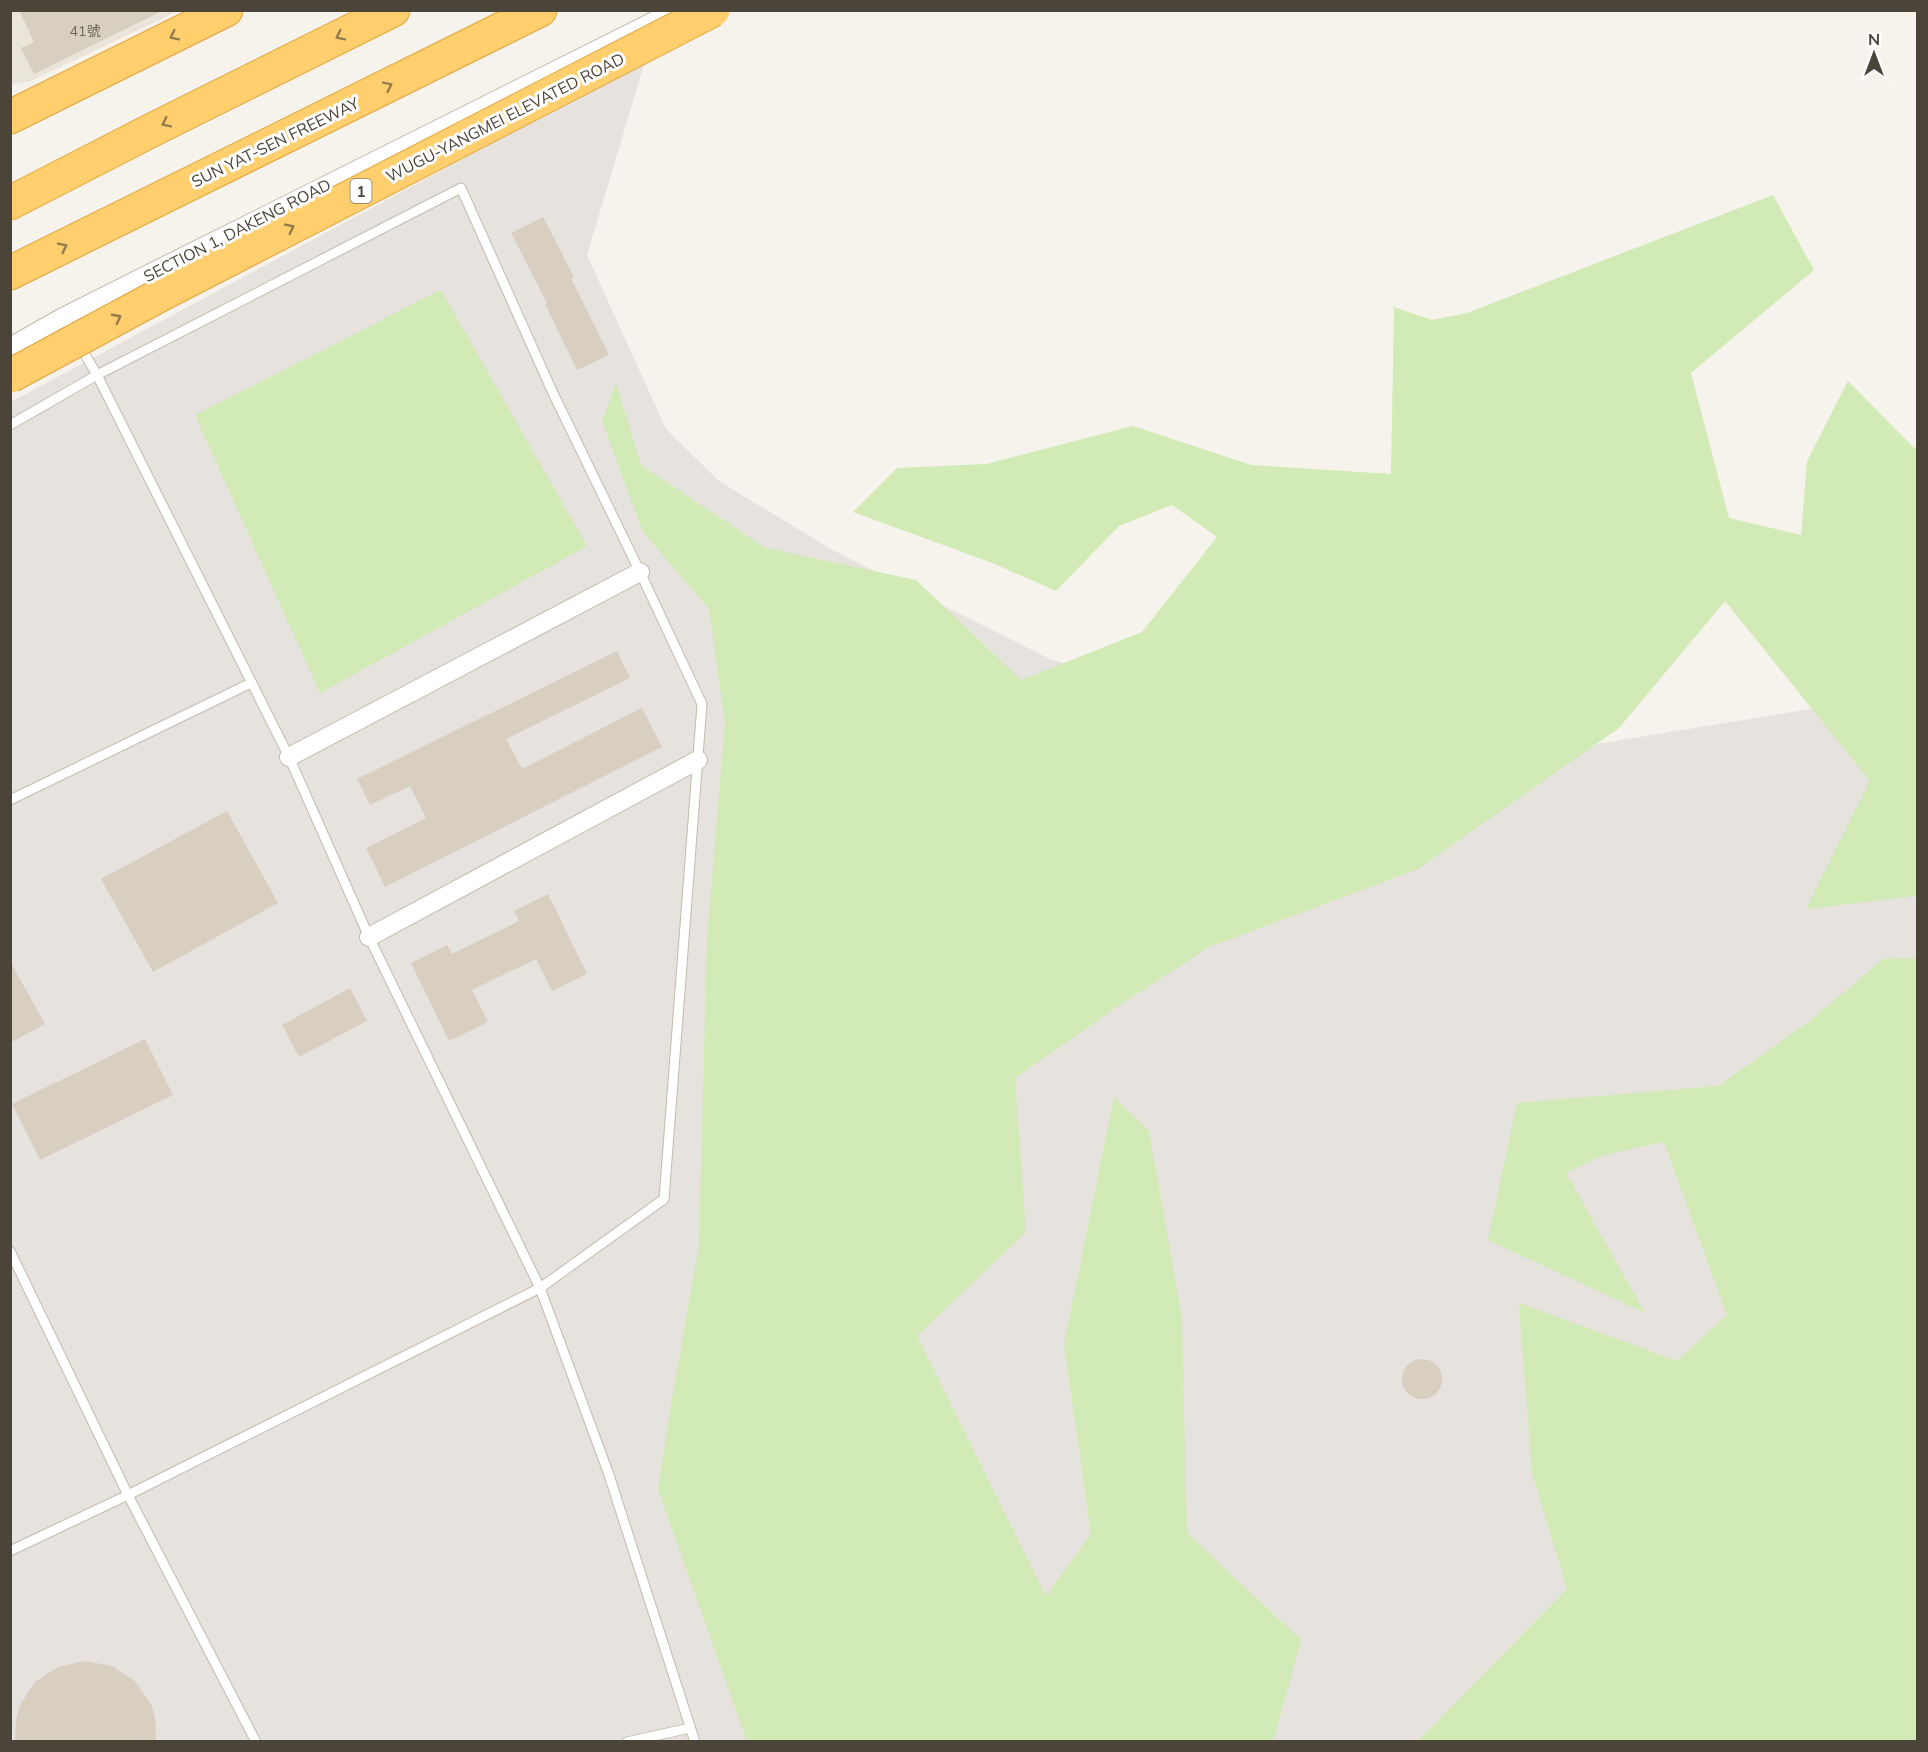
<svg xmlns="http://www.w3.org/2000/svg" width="1928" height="1752" font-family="Mulish,'Noto Sans TC',sans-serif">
  <rect width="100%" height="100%" fill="#f6f3ec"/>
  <!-- residential -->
  <path fill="#eae5da" d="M11 11H178L31 81 11 85Z"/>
  <!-- industrial -->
  <path fill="#e6e2dd" d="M645 61 587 255 666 429 719 481 829 548 1050 659 1433 771 1853 702 1917 696V1741L11 1742V402Z"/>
  <!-- green -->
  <g fill="#d2eab5">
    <path d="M1773 195 1814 270 1691 373 1729 518 1801 535 1807 461 1848 381 1917 451V896L1806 909 1870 781 1725 601 1619 728 1418 869 1209 947 1120 1005 1015 1078 1026 1232 917 1336 1046 1596 1091 1534 1064 1344 1114 1097 1149 1131 1182 1319 1187 1533 1301 1640 1274 1739 1260 1742 747 1741 658 1489 670 1411 699 1245 707 939 725 723 709 609 643 532 602 421 616 384 641 465 766 548 916 580 1021 680 1142 632 1217 537 1172 505 1119 526 1056 591 995 564 853 512 897 468 986 464 1133 426 1251 465 1391 474 1394 308 1391 306 1432 320 1467 313Z"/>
    <path d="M441 290 587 546 320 693 195 415Z"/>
    <path d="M1917 958V1741H1418L1567 1589 1532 1473 1519 1303 1677 1361 1727 1315 1664 1142 1604 1155 1566 1173 1645 1313 1488 1240 1517 1103 1718 1086 1810 1021 1883 959Z"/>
  </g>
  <!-- building -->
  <g fill="#d8cfc1">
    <path d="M19 10H164L34 74 21 48 34 42Z"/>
    <path d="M543 217 574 277 571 278 609 355 577 370 545 304 547 303 511 233Z"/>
    <path d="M617 651 630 678 506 739 522 769 642 708 662 747 385 887 366 848 426 818 410 786 370 805 357 779Z"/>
    <path d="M227 811 278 903 153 972 101 879Z"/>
    <path d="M548 894 587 974 552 991 536 959 472 990 488 1022 449 1041 411 963 447 945 452 954 519 921 514 911Z"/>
    <path d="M10 961 45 1024 10 1043Z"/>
    <path d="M350 988 367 1021 299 1057 282 1025Z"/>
    <path d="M145 1039 173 1095 40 1160 12 1104Z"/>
    <circle cx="1422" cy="1379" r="20"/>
    <path d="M85 1661 112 1666 135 1681 151 1704 155 1717 156 1742H15L16 1719 20 1705 35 1682 58 1667Z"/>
  </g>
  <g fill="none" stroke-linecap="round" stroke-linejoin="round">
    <!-- service casing -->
    <g stroke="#c2bbae" stroke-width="11">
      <g id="service">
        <path d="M63 317 97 375 289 757 369 937 540 1288 608 1472 695 1742"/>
        <path d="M10 425 97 375 461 188 552 391 640 572 702 704 664 1199 540 1288 128 1495 10 1551"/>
        <path d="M10 800 251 683"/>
        <path d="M10 1251 128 1495 256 1742"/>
        <path d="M627 1742 690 1728"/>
      </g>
    </g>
    <!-- minor casing -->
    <g stroke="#c2bbae" stroke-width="20">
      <g id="minor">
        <path d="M10 347 63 317 676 10"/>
        <path d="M289 757 640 572"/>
        <path d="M369 937 698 760"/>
      </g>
    </g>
    <!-- motorway casing -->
    <g stroke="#e0a43c" stroke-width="35">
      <g id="motorway">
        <path d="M10 117 226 10"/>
        <path d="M10 203 150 131 393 10"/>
        <path d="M10 273 540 10"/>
      </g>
    </g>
    <!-- service -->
    <use href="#service" stroke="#fff" stroke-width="9"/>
    <!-- minor -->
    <use href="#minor" stroke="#fff" stroke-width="18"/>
    <!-- motorway -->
    <use href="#motorway" stroke="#ffcf6e" stroke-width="33"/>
    <!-- motorway-bridge casing -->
    <g stroke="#e0a43c" stroke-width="35" stroke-linecap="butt">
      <path id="motorway-bridge" d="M10 376 160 295 713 10"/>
    </g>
    <!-- motorway-bridge -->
    <use href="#motorway-bridge" stroke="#ffcf6e" stroke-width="33"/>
  </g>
  <!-- one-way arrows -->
  <defs><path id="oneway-chevron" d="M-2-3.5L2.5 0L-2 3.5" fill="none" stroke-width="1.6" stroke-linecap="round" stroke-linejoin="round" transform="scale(1.5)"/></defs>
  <g stroke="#937c4e">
    <use href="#oneway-chevron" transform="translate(174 36) rotate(154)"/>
    <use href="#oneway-chevron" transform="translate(340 36) rotate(154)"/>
    <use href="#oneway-chevron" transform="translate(388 86) rotate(-26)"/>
    <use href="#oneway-chevron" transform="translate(166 123) rotate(154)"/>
    <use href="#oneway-chevron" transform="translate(290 228) rotate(-27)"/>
    <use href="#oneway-chevron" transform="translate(63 247) rotate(-26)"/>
    <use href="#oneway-chevron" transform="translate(117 318) rotate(-28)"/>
  </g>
  <g text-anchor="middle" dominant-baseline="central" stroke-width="6" stroke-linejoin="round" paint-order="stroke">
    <!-- number labels -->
    <g font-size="14" fill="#6e675b">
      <text x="85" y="31">41號</text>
    </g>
    <!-- shield labels -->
    <rect fill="#fff" stroke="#817c74" stroke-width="1.5" x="350.5" y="179" width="21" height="24" rx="4.5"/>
    <g font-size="15" font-weight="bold" fill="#4b4439">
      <text x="361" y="191">1</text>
    </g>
    <!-- street labels -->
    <g font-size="16" fill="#4b4439" stroke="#fff">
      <text transform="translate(505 117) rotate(-27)">WUGU-YANGMEI ELEVATED ROAD</text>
      <text transform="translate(275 142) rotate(-26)">SUN YAT-SEN FREEWAY</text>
      <text transform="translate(237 230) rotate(-27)">SECTION 1, DAKENG ROAD</text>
    </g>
  </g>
  <!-- border -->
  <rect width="1928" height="1752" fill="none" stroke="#4b4439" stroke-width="24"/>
  <!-- north arrow -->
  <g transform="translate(1874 54)" stroke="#ffffff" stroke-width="4.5" paint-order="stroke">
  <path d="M0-4.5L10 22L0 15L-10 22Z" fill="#4b4439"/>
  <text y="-9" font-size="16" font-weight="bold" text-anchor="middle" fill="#4b4439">N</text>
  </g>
</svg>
